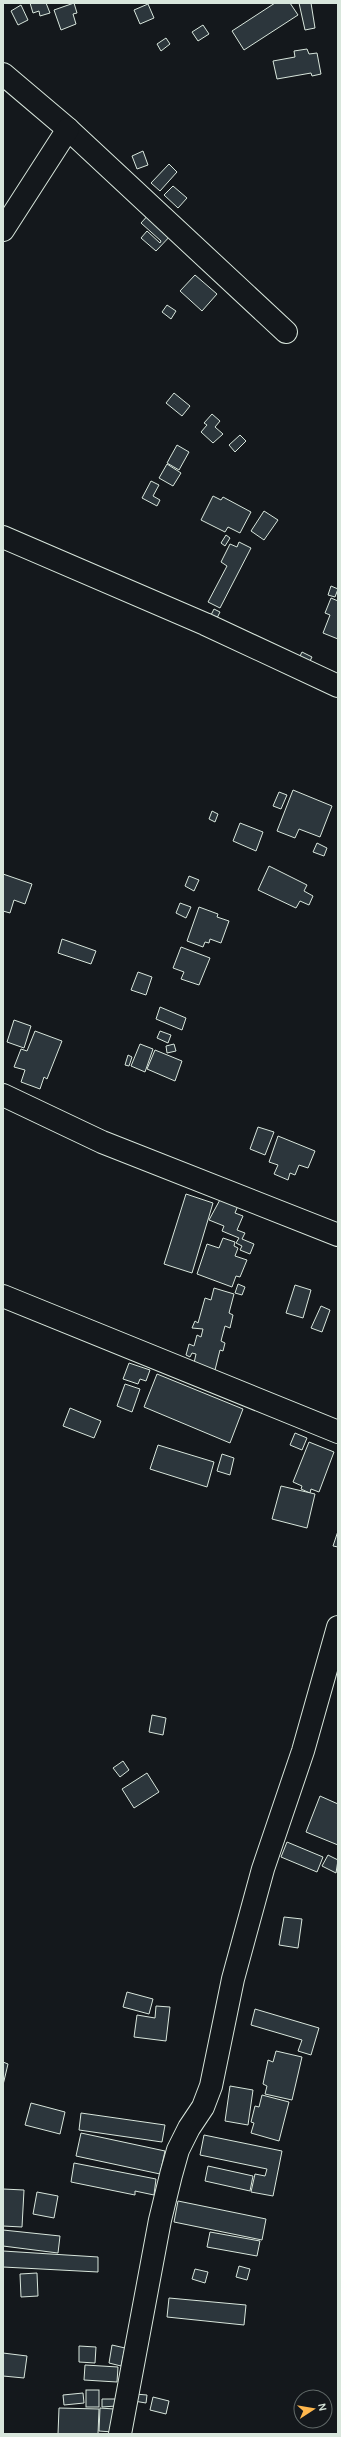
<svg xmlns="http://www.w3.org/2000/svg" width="341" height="2437" font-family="Karla,sans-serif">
  <rect width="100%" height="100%" fill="#14181c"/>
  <!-- building -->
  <g fill="#2c363c" stroke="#d8e6dc">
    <path d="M30 3H46L50 13 40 16 39 11 33 13Z"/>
    <path d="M74 3 77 13 73 14 76 24 61 30 54 10Z"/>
    <path d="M275 3H290L298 15 244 50 232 31Z"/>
    <path d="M299 3H311L315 28 305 30Z"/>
    <path d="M148 4 154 18 140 24 134 10Z"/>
    <path d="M21 5 28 20 18 25 11 11Z"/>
    <path d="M203 25 209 34 198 41 192 32Z"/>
    <path d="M166 38 170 44 161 51 157 44Z"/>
    <path d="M307 49 309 54 317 53 321 74 312 76 311 73 277 79 273 61 295 57 294 51Z"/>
    <path d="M143 151 148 165 137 169 132 156Z"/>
    <path d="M169 164 177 172 160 191 151 183Z"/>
    <path d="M173 186 187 198 178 208 164 195Z"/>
    <path d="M151 212 173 233 156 251 141 238 147 231 160 243 161 241 141 223Z"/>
    <path d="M195 275 217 294 202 311 180 291Z"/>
    <path d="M167 305 176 311 171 319 162 312Z"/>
    <path d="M174 393 190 406 182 416 166 403Z"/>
    <path d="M212 414 220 421 215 427 223 434 213 443 201 432 207 425 204 423Z"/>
    <path d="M240 435 246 441 235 452 229 445Z"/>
    <path d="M177 445 189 452 179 470 167 463Z"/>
    <path d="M167 464 181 473 173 486 159 478Z"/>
    <path d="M151 481 159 485 153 496 160 500 157 506 142 498Z"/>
    <path d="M213 496 221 500 223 497 251 512 240 533 228 527 225 532 201 520Z"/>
    <path d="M264 511 278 520 264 540 251 531Z"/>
    <path d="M226 535 230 538 225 546 221 543Z"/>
    <path d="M239 542 251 548 220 608 208 602 227 566 221 562 230 544 237 547Z"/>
    <path d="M331 586 338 589 335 597 328 595Z"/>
    <path d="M331 598 338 601V639L323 633 330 615 325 613Z"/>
    <path d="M214 609 220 612 215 622 209 619Z"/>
    <path d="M302 652 312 657 308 665 298 660Z"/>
    <path d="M293 790 332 806 320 837 299 829 295 838 277 831Z"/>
    <path d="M279 792 287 795 281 809 273 806Z"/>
    <path d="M212 811 218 814 215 822 209 819Z"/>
    <path d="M240 823 263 832 256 851 233 841Z"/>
    <path d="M317 843 327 848 324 856 313 852Z"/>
    <path d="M269 866 307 885 304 891 313 896 309 905 300 901 296 908 258 890Z"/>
    <path d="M3 874 32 884 25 904 14 900 10 913 3 911Z"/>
    <path d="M189 876 199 880 194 891 185 886Z"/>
    <path d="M180 903 191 907 186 918 176 913Z"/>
    <path d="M199 907 218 914 217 917 229 921 221 943 210 939 209 943 205 942 203 947 187 941Z"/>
    <path d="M62 939 96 951 91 964 58 953Z"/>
    <path d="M181 947 210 958 199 985 181 979 184 972 173 968Z"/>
    <path d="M138 972 152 977 146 995 131 990Z"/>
    <path d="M160 1007 186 1018 182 1030 156 1019Z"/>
    <path d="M14 1020 31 1026 24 1048 7 1042Z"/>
    <path d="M35 1031 62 1041 47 1079 44 1077 40 1089 21 1082 25 1070 14 1067 21 1049 27 1051Z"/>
    <path d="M160 1031 171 1035 168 1043 157 1038Z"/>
    <path d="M140 1044 153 1049 145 1072 131 1066Z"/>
    <path d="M174 1044 176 1051 167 1053 166 1046Z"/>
    <path d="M155 1050 182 1061 175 1081 147 1069Z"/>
    <path d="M128 1055 132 1057 129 1066 125 1065Z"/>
    <path d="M258 1127 274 1132 265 1155 250 1149Z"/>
    <path d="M278 1136 315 1151 308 1168 299 1165 295 1175 290 1173 288 1180 274 1174 278 1165 269 1162Z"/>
    <path d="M186 1194 213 1203 192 1273 164 1264Z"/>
    <path d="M222 1196 239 1203 235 1213 243 1216 237 1230 245 1233 242 1239 254 1244 250 1254 240 1250 242 1246 236 1243 239 1238 222 1231 224 1226 209 1220Z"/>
    <path d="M223 1238 235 1242 234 1246 238 1248 235 1256 247 1260 240 1277 236 1276 232 1287 197 1274 207 1244 219 1248Z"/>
    <path d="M238 1284 245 1287 242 1295 235 1293Z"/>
    <path d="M295 1285 311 1290 303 1318 286 1313Z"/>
    <path d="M214 1288 234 1294 229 1313 233 1315 230 1328 225 1326 221 1341 225 1343 223 1351 220 1350 215 1370 194 1363 196 1354 192 1353 190 1357 186 1355 189 1344 194 1346 197 1335 201 1337 203 1329 192 1328 195 1321 198 1323 205 1298 211 1300Z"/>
    <path d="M321 1306 330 1310 322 1332 311 1328Z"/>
    <path d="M129 1363 150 1370 146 1381 140 1379 138 1384 123 1379Z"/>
    <path d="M157 1374 243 1409 230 1443 144 1407Z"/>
    <path d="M125 1384 140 1389 132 1412 117 1406Z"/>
    <path d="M70 1408 101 1421 94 1438 63 1426Z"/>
    <path d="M295 1433 307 1438 302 1450 290 1445Z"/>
    <path d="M309 1442 334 1452 319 1492 311 1489 310 1493 301 1489 302 1486 293 1482Z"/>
    <path d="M158 1445 214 1462 207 1487 150 1469Z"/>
    <path d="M222 1454 234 1458 230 1475 217 1471Z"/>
    <path d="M281 1486 315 1494 307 1528 272 1519Z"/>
    <path d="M338 1531V1547L333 1546Z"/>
    <path d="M152 1715 166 1718 163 1735 149 1732Z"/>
    <path d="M123 1761 129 1770 120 1777 113 1768Z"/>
    <path d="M147 1773 159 1792 134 1808 122 1789Z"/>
    <path d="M320 1796 338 1804V1845L306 1832Z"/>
    <path d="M287 1842 323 1857 317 1872 281 1857Z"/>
    <path d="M328 1855 338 1860 336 1873 322 1866Z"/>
    <path d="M284 1917 302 1919 298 1948 279 1945Z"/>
    <path d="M127 1992 153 1999 149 2014 123 2007Z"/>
    <path d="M156 2006 170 2007 166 2041 134 2037 137 2015 155 2018Z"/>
    <path d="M255 2009 319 2028 311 2055 298 2051 302 2040 251 2025Z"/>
    <path d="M276 2051 302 2057 292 2100 265 2094 267 2086 263 2084 268 2060 273 2062Z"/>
    <path d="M3 2062 8 2064 3 2085Z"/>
    <path d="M230 2086 253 2090 248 2125 225 2121Z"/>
    <path d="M262 2095 289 2102 279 2141 251 2133 254 2123 251 2122 255 2106 259 2107Z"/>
    <path d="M31 2103 65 2112 60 2134 25 2125Z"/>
    <path d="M81 2113 165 2125 162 2142 79 2130Z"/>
    <path d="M81 2133 165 2151 160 2174 76 2156Z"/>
    <path d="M204 2135 282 2151 273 2196 251 2192 255 2174 265 2176 267 2169 200 2155Z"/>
    <path d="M74 2163 156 2179 154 2195 135 2191V2195L71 2182Z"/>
    <path d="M208 2166 253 2176 250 2191 205 2181Z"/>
    <path d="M3 2189 24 2190 22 2227 3 2226Z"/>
    <path d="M37 2192 58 2196 54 2218 33 2214Z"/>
    <path d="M178 2201 266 2219 262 2240 174 2222Z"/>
    <path d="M3 2230 60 2236 58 2253 3 2246Z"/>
    <path d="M210 2232 260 2241 257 2256 207 2247Z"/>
    <path d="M3 2251 98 2257V2272L3 2267Z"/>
    <path d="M239 2266 250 2269 247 2280 236 2277Z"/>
    <path d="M195 2269 208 2272 205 2283 192 2279Z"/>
    <path d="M37 2273 38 2296 21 2297 20 2274Z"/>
    <path d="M169 2298 246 2305 244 2325 167 2317Z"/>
    <path d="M112 2345 125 2348 121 2366 109 2363Z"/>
    <path d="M79 2346 96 2347 95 2363 79 2362Z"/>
    <path d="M3 2353 27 2356 24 2378 3 2376Z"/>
    <path d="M85 2365 118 2367 117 2382 84 2380Z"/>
    <rect x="86" y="2390" width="13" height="17"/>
    <path d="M83 2393 84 2403 64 2405 63 2395Z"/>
    <path d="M135 2394 147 2395 146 2403 134 2401Z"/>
    <path d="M153 2397 169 2401 166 2414 150 2410Z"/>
    <path d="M102 2399H116V2406L102 2407Z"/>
    <path d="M59 2408 99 2409 98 2434H58Z"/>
    <path d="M100 2408 114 2409 113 2432 99 2431Z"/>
  </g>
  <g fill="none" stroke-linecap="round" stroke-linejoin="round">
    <!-- minor casing -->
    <g stroke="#d8e6dc" stroke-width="24">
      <g id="minor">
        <path d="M3 74 68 129 286 332"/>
        <path d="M3 230 68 129"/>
        <path d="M3 537 205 624 338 686"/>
        <path d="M3 1095 102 1142 338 1235"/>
        <path d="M3 1296 338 1432"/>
        <path d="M120 2434 160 2220 171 2175 178 2150 189 2128 203 2107 211 2086 233 1979 263 1869 303 1751 338 1627"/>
      </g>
    </g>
    <!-- minor -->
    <use href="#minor" stroke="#14181c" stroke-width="22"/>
  </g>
  <!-- border -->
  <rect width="341" height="2437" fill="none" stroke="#d8e6dc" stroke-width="8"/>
  <!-- north arrow -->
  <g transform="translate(313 2409) rotate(78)"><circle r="19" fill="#14181c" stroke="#626a69"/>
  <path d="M0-3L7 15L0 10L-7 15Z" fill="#ffb74d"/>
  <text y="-6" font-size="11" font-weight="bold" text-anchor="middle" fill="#d8e6dc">N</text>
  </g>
</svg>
